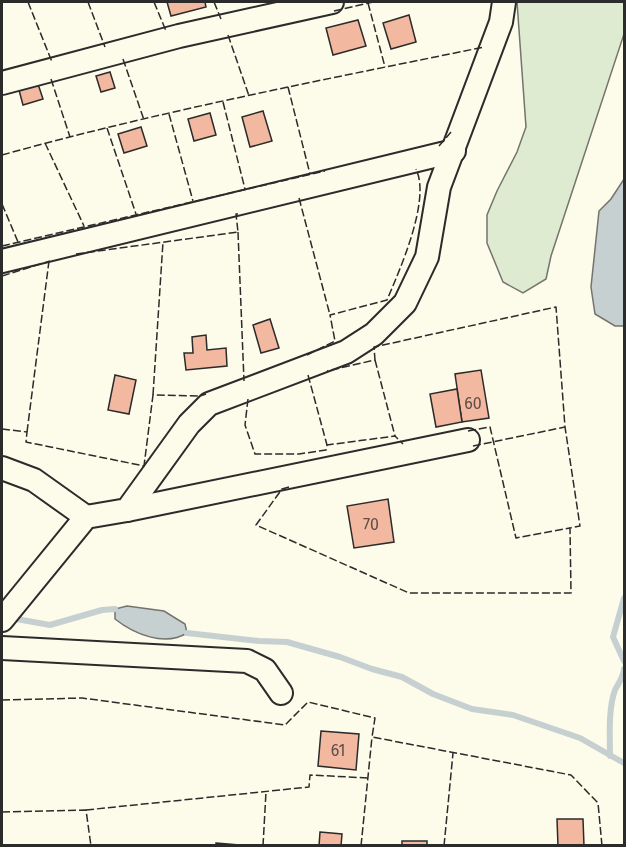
<svg xmlns="http://www.w3.org/2000/svg" width="626" height="847" font-family="'Fira Sans',sans-serif">
  <rect width="100%" height="100%" fill="#fdfbea"/>
  <!-- green -->
  <path fill="#deebd1" stroke="#74746e" stroke-width="1.5" d="M517 2H624V34L551 256 546 279 523 293 503 282 487 243V215L497 191 517 152 526 127Z"/>
  <!-- water -->
  <g fill="#c7d0d0" stroke="#74746e" stroke-width="1.5">
    <path d="M624 179V326H615L595 314 591 287 599 211 611 199Z"/>
    <path d="M127 606 164 611 185 624 187 633C165 647 134 634 115 619V609Z"/>
  </g>
  <g fill="none" stroke-linecap="round" stroke-linejoin="round">
    <!-- stream -->
    <g stroke="#c7d0d0" stroke-width="6">
      <path d="M624 598 613 637 624 661"/>
      <path d="M11 618 50 625 102 610 115 609"/>
      <path d="M187 633 259 641 287 642 340 657 372 669 402 677 433 694 472 709 513 715 580 738 624 763"/>
      <path d="M610 756C610 736 608 709 615 690 619 682 623 678 624 669"/>
    </g>
  </g>
  <!-- building -->
  <g fill="#f2b8a0" stroke="#2b2b2b" stroke-width="1.5">
    <path d="M167 2H205L206 7 171 16Z"/>
    <path d="M409 15 416 42 391 49 383 23Z"/>
    <path d="M358 20 366 46 333 55 326 28Z"/>
    <path d="M110 72 115 88 101 92 96 76Z"/>
    <path d="M38 84 43 99 23 105 19 90Z"/>
    <path d="M263 111 272 141 250 147 242 117Z"/>
    <path d="M210 113 216 135 194 141 188 119Z"/>
    <path d="M141 127 147 146 124 153 118 134Z"/>
    <path d="M270 319 279 348 261 353 253 325Z"/>
    <path d="M206 335 207 350 226 348 227 366 186 370 184 353H193L192 337Z"/>
    <path d="M481 370 489 418 462 422 455 374Z"/>
    <path d="M115 375 136 380 129 414 108 410Z"/>
    <path d="M457 389 462 422 436 427 430 394Z"/>
    <path d="M388 499 394 542 354 548 347 506Z"/>
    <path d="M321 731 359 734 356 770 318 766Z"/>
    <path d="M557 819H583L584 846H558Z"/>
    <path d="M320 832 342 834 341 846H319Z"/>
    <rect x="402" y="841" width="25" height="5"/>
    <path d="M216 843 239 845V846H216Z"/>
  </g>
  <g fill="none" stroke-linecap="round" stroke-linejoin="round">
    <!-- minor casing -->
    <g stroke="#2b2b2b" stroke-width="26">
      <g id="minor">
        <path d="M2 83 179 36 332 2"/>
        <path d="M2 261 454 151"/>
        <path d="M2 468 34 480 86 517"/>
        <path d="M127 510 468 440"/>
        <path d="M2 620 86 517 127 510 189 424 209 404 346 352 374 334 405 303 427 257 439 187 501 22 504 2"/>
        <path d="M2 648 247 661 265 670 281 693"/>
      </g>
    </g>
    <!-- minor -->
    <use href="#minor" stroke="#fdfbea" stroke-width="22"/>
    <!-- fence -->
    <g stroke="#2b2b2b" stroke-width="1.5" stroke-dasharray="8 3" stroke-linecap="butt">
      <path d="M28 2 52 62"/>
      <path d="M88 2 105 47"/>
      <path d="M154 2 166 31"/>
      <path d="M214 2 221 19"/>
      <path d="M368 3 385 67"/>
      <path d="M334 11 373 2"/>
      <path d="M228 35 249 96"/>
      <path d="M123 59 144 120"/>
      <path d="M51 79 70 137"/>
      <path d="M288 87 310 174"/>
      <path d="M223 102 245 189"/>
      <path d="M169 114 193 201"/>
      <path d="M107 128 136 214"/>
      <path d="M45 143 84 226"/>
      <path d="M439 146 451 132"/>
      <path d="M2 155C160 111 323 80 484 47"/>
      <path d="M299 198 330 315"/>
      <path d="M2 204 18 242"/>
      <path d="M238 232 244 381"/>
      <path d="M2 246 325 171"/>
      <path d="M76 254 238 232 236 214H238"/>
      <path d="M2 276 50 261"/>
      <path d="M307 355 335 341 330 315 387 300C400 269 431 200 416 169"/>
      <path d="M375 360 395 436"/>
      <path d="M308 375 327 445"/>
      <path d="M153 395 163 242"/>
      <path d="M248 399 245 425 255 454H299L326 450 327 445 395 436 403 444"/>
      <path d="M2 429 27 432 26 442 144 466 153 395 200 396 206 394"/>
      <path d="M468 431 490 427 516 538 570 528"/>
      <path d="M27 432 49 261"/>
      <path d="M473 446 565 427"/>
      <path d="M289 487 282 489 256 525 409 593H571L570 528 580 526 565 427 556 307 374 347 375 360 327 371"/>
      <path d="M2 700 82 698 285 725 308 702 375 718 372 737 571 775 598 803 602 846"/>
      <path d="M86 810 309 787 310 775 368 778"/>
      <path d="M2 812 86 810 91 846"/>
      <path d="M263 846 266 792"/>
      <path d="M361 846 372 737"/>
      <path d="M444 846 453 753"/>
    </g>
  </g>
  <g text-anchor="middle" dominant-baseline="central" stroke-width="4.5" stroke-linejoin="round" paint-order="stroke">
    <!-- number labels -->
    <g font-size="16" fill="#5d4e48">
      <text x="473" y="403">60</text>
      <text x="371" y="524">70</text>
      <text x="338" y="750">61</text>
    </g>
  </g>
  <!-- border -->
  <rect width="626" height="847" fill="none" stroke="#2b2b2b" stroke-width="6"/>
</svg>
